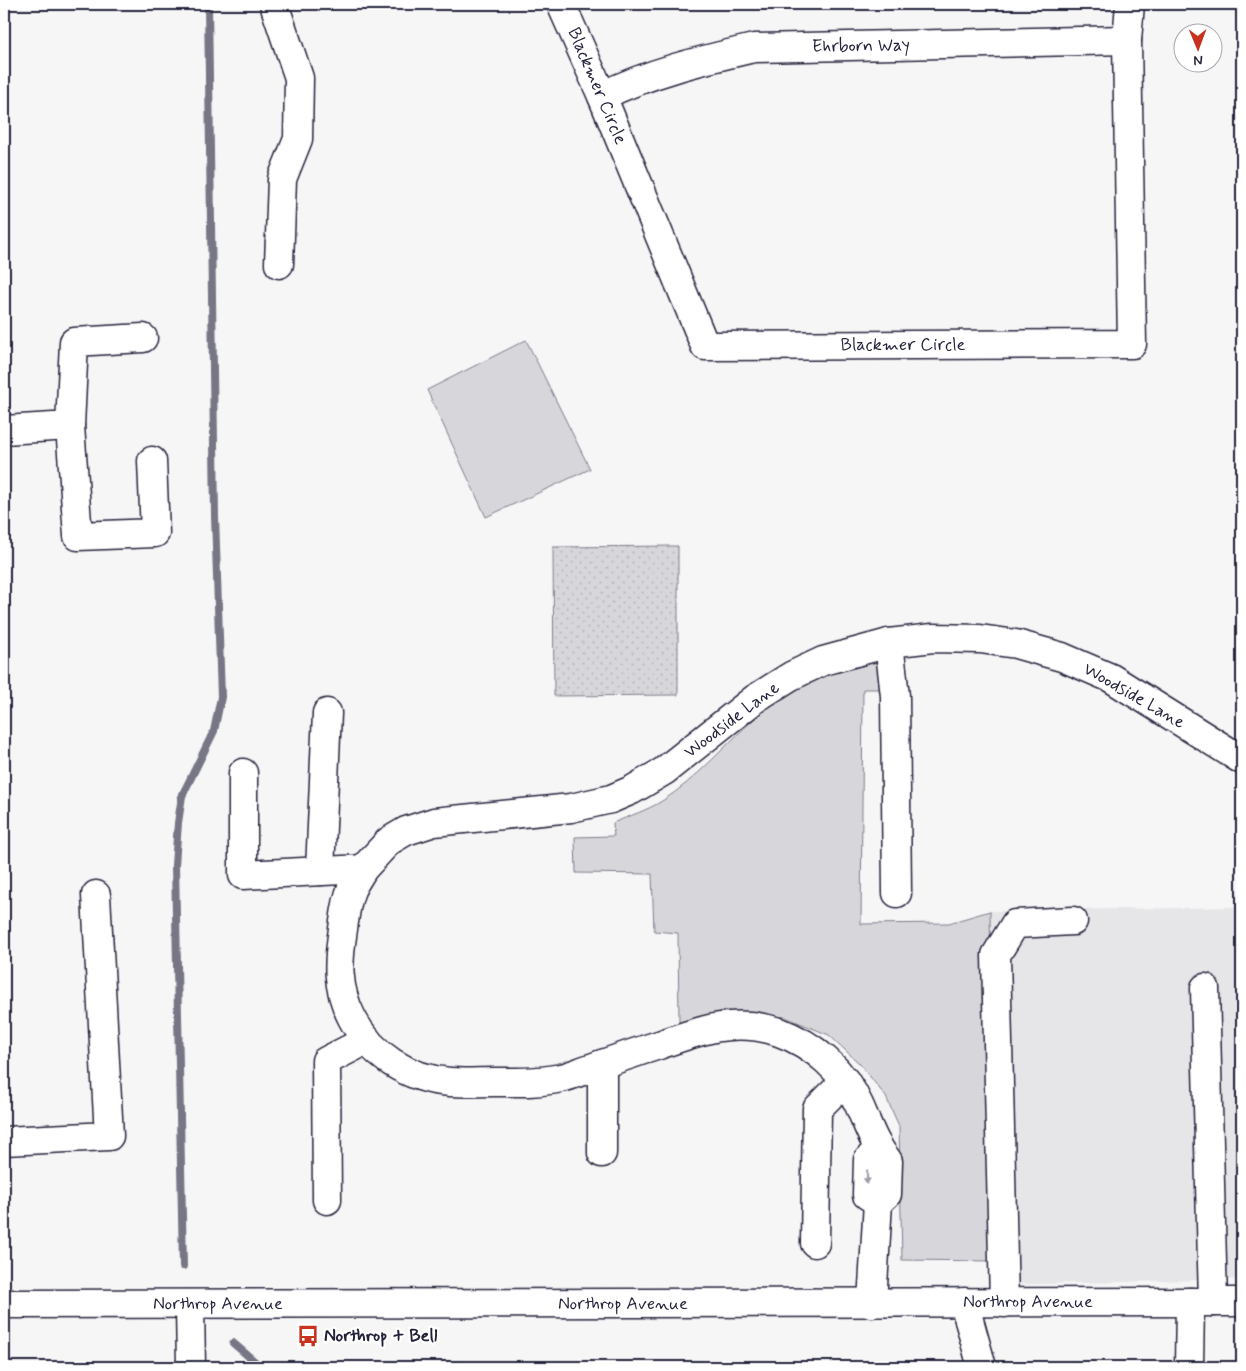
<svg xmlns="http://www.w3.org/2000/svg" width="1246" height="1371" font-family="Mynerve,sans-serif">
  <defs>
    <pattern id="park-dots" width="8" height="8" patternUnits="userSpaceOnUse" patternTransform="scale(1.25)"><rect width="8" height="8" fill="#d7d7db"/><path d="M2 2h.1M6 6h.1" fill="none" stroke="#b8b8bd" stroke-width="1.8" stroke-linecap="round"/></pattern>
  </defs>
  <rect width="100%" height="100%" fill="#f6f6f7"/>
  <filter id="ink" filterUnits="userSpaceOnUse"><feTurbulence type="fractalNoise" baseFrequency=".02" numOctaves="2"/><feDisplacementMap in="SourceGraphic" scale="10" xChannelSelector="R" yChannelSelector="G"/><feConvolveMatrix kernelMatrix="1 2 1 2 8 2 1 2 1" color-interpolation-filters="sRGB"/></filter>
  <g filter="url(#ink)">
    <!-- built -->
    <path fill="#e6e6e9" d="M1242 907V1279L995 1285V1202L990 911Z"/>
    <!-- grass -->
    <g fill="#d7d7db" stroke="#7c7c8b">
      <path d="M526 340 590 469 486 517 427 390Z"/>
      <path d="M866 661H883L887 689H863L861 924 949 923 990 911 995 1261 902 1260 899 1126 886 1097 860 1064 829 1035 785 1017 741 1012 679 1023 678 933 654 931 652 874 576 873 575 837 614 836 613 823C629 816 648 810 662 801 697 779 724 746 754 719 786 692 826 672 866 661Z"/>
    </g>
    <!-- park -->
    <path fill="url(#park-dots)" stroke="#7c7c8b" d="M678 546V695L554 696 553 547Z"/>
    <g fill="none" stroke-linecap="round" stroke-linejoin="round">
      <!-- stream -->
      <g stroke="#767685" stroke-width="8">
        <path d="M183 1266 175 865 178 823 182 796 214 731 221 697 215 516 208 4"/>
        <path d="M233 1343 261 1367"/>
      </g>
      <!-- minor casing -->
      <g stroke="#22223b" stroke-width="31">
        <g id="minor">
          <path d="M274 4 299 78 298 139 282 179 279 264"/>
          <path d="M561 4 602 96 705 346 1132 344 1127 40 1130 4"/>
          <path d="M602 96C650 72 703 60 754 48L1127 40"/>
          <path d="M70 426 78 536 155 533 152 461"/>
          <path d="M4 430 70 426 74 342 143 338"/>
          <path d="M889 643 895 696 897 893"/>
          <path d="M243 773V875L363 869 389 841 406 831 434 822 571 808 611 799 632 790 664 771 756 698 791 676 823 661 889 643 933 638 980 639 1016 644 1062 657 1111 678 1242 760"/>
          <path d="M363 869C359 876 354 883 351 890 346 902 345 916 343 929 338 961 336 987 352 1018 371 1055 408 1079 450 1082 465 1083 479 1082 494 1082 516 1082 539 1083 561 1078 571 1076 581 1071 591 1068 614 1060 636 1052 659 1045 700 1030 735 1017 779 1032 813 1044 844 1071 859 1105 868 1125 874 1144 888 1161L887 1194 878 1202"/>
          <path d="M320 871 327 713"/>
          <path d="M1205 988 1213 1302"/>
          <path d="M4 1141 109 1136 96 895"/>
          <path d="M602 1153V1064"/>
          <path d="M327 1200 326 1061 367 1040"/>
          <path d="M878 1202 867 1195 868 1160 878 1149"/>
          <path d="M815 1243 817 1109 845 1081"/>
          <path d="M964 1302 982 1367"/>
          <path d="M872 1303 878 1202"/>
          <path d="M1004 1303 996 955 1015 924 1073 921"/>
          <path d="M4 1304 1242 1302"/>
          <path d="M190 1305 191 1367"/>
          <path d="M1189 1367 1190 1302"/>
        </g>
      </g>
      <!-- minor -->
      <use href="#minor" stroke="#fff" stroke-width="28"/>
    </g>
    <!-- one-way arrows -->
    <defs><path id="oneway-solid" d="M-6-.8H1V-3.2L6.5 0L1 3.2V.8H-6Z" transform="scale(1.25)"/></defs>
    <use fill="#9c9ca7" href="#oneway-solid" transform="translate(867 1177) rotate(92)"/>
  </g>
  <!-- icons -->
  <defs>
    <g id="bus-bare" transform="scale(1.725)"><path d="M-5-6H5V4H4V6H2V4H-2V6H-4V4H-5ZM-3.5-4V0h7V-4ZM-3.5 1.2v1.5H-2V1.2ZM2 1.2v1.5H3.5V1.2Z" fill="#c8321e" stroke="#fff" stroke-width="2.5" paint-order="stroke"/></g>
  </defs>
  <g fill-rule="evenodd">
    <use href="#bus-bare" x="308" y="1336"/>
  </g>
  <g text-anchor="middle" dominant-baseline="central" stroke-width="4.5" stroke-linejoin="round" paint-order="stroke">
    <!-- street labels -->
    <g font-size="18" fill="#22223b" stroke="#fff">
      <text transform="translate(861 46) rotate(-1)">Ehrborn Way</text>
      <text transform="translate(597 86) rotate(67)">Blackmer Circle</text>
      <text x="903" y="345">Blackmer Circle</text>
      <text transform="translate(1134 696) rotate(30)">Woodside Lane</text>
      <text transform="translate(732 720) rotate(-37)">Woodside Lane</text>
      <text x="1028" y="1302">Northrop Avenue</text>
      <text x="218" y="1304">Northrop Avenue</text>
      <text x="623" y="1304">Northrop Avenue</text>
    </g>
    <!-- poi labels -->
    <g font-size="18" font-weight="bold" fill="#22223b" stroke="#fff" text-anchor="start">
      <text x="324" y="1336">Northrop + Bell</text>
    </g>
  </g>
  <!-- margin -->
  <rect width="1246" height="1371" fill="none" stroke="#fff" stroke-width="20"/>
  <rect x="10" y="10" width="1226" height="1351" fill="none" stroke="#22223b" stroke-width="2" filter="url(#ink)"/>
  <!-- north arrow -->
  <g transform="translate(1198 48) rotate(179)"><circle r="24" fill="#ffffff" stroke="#a7a7b1"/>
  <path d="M0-4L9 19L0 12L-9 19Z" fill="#c8321e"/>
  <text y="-8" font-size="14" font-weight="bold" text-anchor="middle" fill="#22223b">N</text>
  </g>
</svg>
